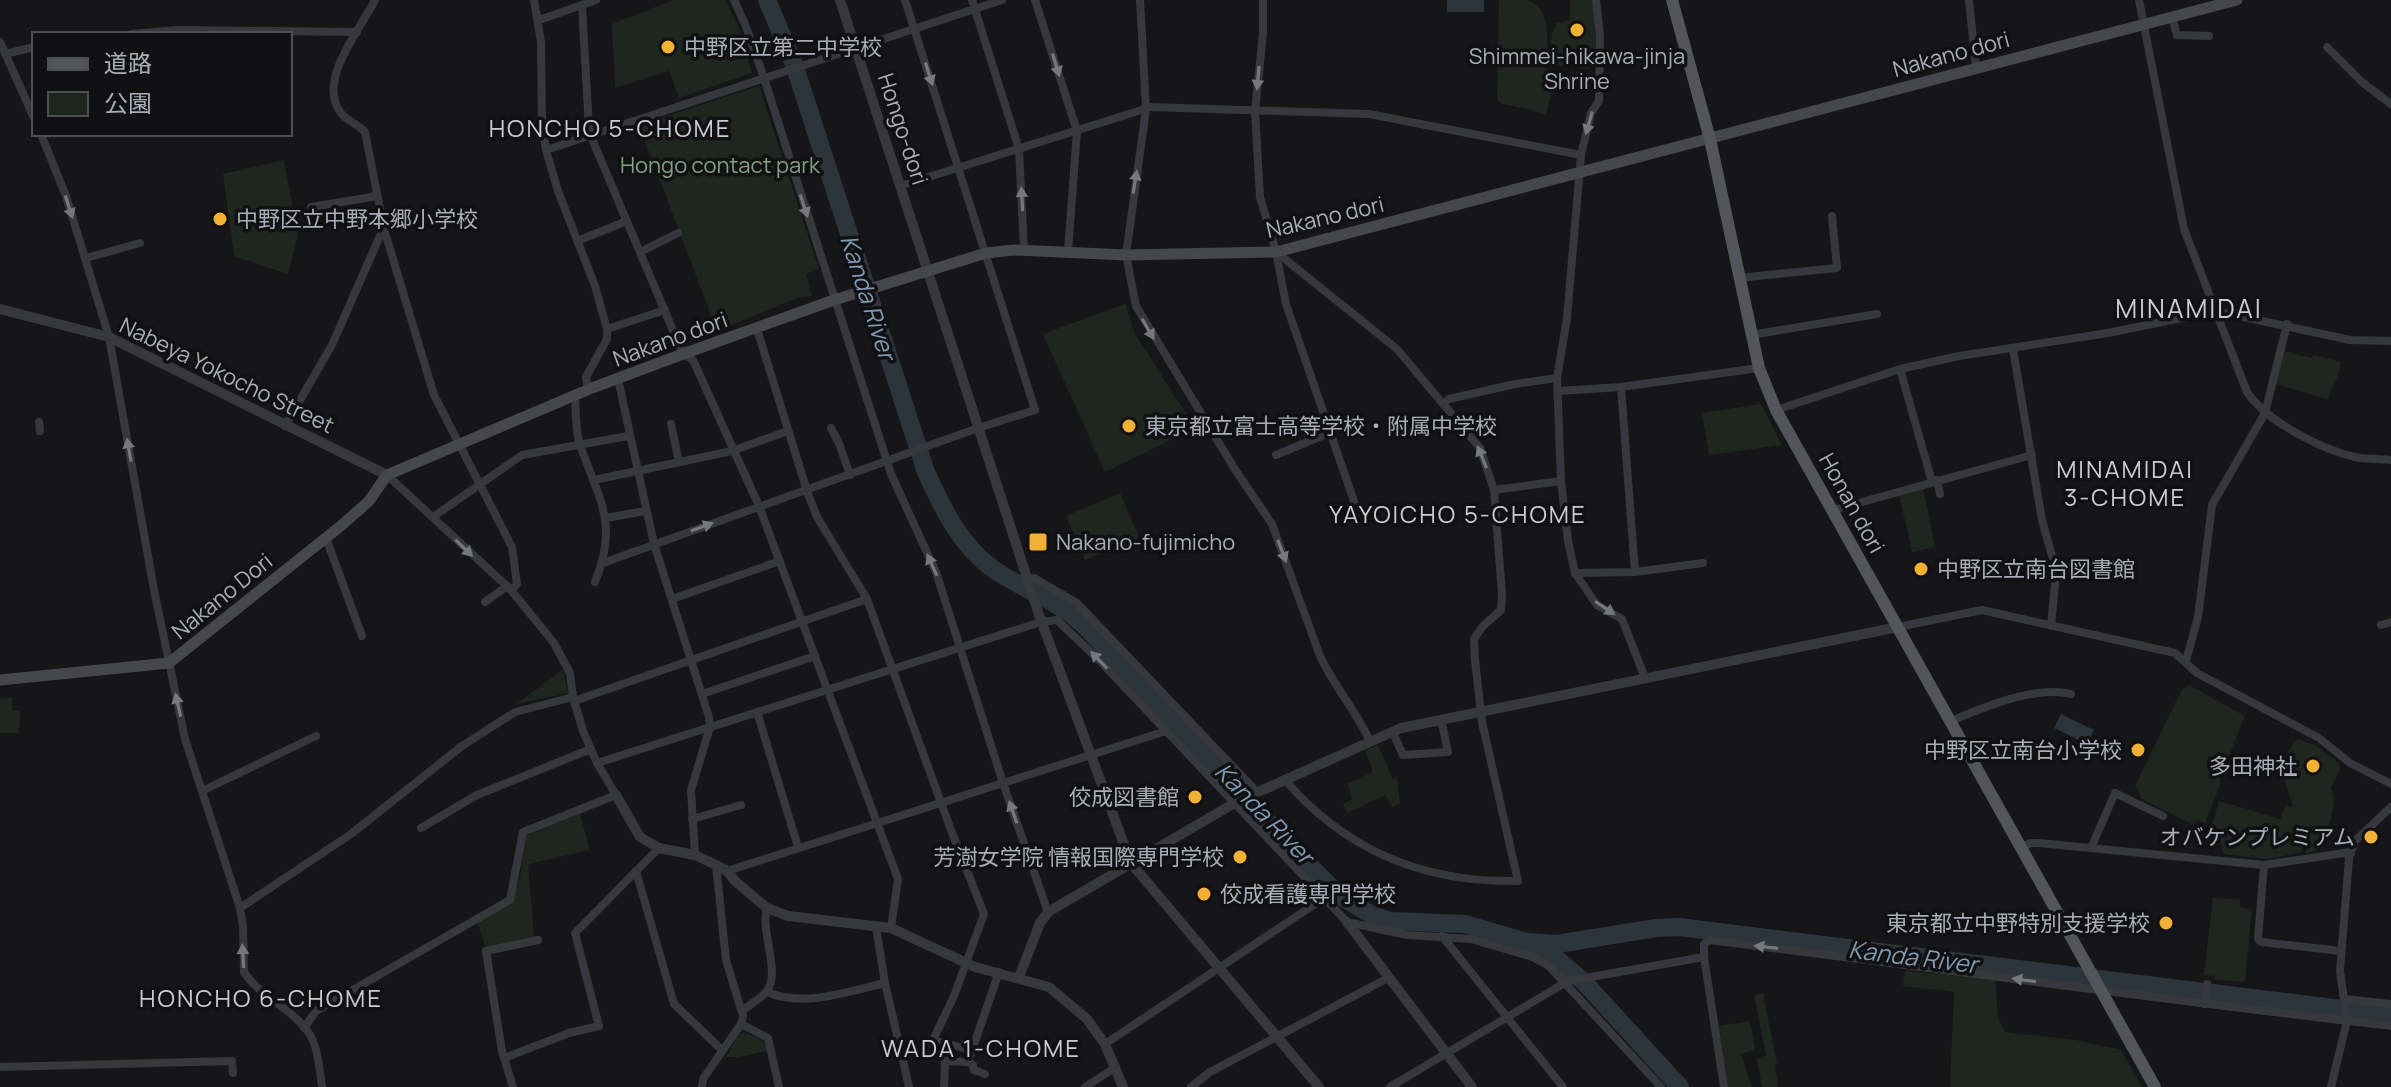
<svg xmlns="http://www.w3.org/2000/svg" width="2391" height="1087" font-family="Manrope,'Noto Sans JP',sans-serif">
  <rect width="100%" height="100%" fill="#161618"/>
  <!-- green -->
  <g fill="#1e261f">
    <path d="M673 0H726L738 26 752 73 679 98 669 71 615 88 612 24Z"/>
    <path d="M1499 0C1507 0 1517 0 1525 0 1555 5 1546 47 1546 69L1557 70 1546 114 1500 103 1497 99Z"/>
    <path d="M1570 0H1594L1602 42 1595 65 1588 69 1557 65C1549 53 1549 35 1557 23L1570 20Z"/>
    <path d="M759 86 819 269 806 274 812 296 798 298 717 331 639 125Z"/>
    <path d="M284 160 298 235 288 274 234 256 223 174Z"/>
    <path d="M1125 304 1135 334 1195 428 1105 472 1043 334Z"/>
    <path d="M2283 351 2312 358 2313 355 2341 362 2338 376 2327 399 2276 384Z"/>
    <path d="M1761 404 1782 445 1709 455 1702 413Z"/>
    <path d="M1923 488 1935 547 1912 552 1899 494Z"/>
    <path d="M1120 493 1139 537 1085 560 1066 516Z"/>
    <path d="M563 670 568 693 516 704Z"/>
    <path d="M2189 685 2245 716 2220 778V785L2205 823 2198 820 2193 825 2142 799 2135 786 2182 689Z"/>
    <path d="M12 697 13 711H20L19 733H0V698Z"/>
    <path d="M2298 739 2315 745 2339 763 2340 769 2331 788C2339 808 2327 832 2317 850L2306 854V844L2313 828 2310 826 2301 852 2268 859 2223 854 2221 841 2208 838 2219 801 2280 819 2286 805 2294 808C2285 785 2275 761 2298 739Z"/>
    <path d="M1378 745 1393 779 1397 777 1400 803 1392 807 1386 795 1347 813 1343 804 1353 799 1347 784 1373 772 1365 751Z"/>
    <path d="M580 814 590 850 528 864 534 937 486 948 477 922 510 905 520 877 526 836Z"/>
    <path d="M2213 897 2240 900V907L2252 909 2245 982 2215 980V976L2204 975Z"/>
    <path d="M1905 971 1995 979 1998 1018 2005 1032 2076 1040 2121 1050 2142 1087H1950L1954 992 1903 986Z"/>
    <path d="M1763 993 1777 1064 1775 1065 1778 1087H1762L1757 1058 1766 1056 1754 995Z"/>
    <path d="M1750 1021 1755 1049 1741 1054 1752 1087H1728L1719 1026Z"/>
    <path d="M744 1032 764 1042 767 1051 738 1057H726L739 1034Z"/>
  </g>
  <!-- water -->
  <g fill="#2c353c">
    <rect x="1447" y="0" width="37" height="12"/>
    <path d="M2061 714 2094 730 2087 744 2054 728Z"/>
  </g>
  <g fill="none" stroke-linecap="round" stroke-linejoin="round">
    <!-- river -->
    <g stroke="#2c353c" stroke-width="18">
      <path d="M767 0 794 64 926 472C944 512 964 553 1004 576 1034 594 1057 601 1084 625L1304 860 1340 896 1372 915 1391 921 1464 924 1527 942 1557 944 1656 928 1679 927 2391 1015"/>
      <path d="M1534 946 1552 955 1584 982 1680 1087"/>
    </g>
    <!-- minor -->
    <g stroke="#37383d" stroke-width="8">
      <path d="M375 0C360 30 316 81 341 113 347 121 358 124 365 132L384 229 434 395 512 547 517 584 511 590"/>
      <path d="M534 0 541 42 542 123 546 150 558 191 595 286 607 329V339L586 377 588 390"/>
      <path d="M734 0 745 24 764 78 891 474 936 572 1003 783 1048 912"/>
      <path d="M972 0 1019 149 1024 250"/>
      <path d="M1035 0 1077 131 1068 252"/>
      <path d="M1140 0 1146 109 1126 255 1136 306 1236 471 1272 524 1320 656C1334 686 1356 711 1370 741"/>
      <path d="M1263 0V33L1255 111 1260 197 1276 252 1286 304 1356 507"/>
      <path d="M1596 0 1600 36 1599 101 1591 113 1581 155 1567 318 1557 378 1561 481 1568 541 1575 573 1597 605 1622 619 1645 678"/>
      <path d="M1969 0 1976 67"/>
      <path d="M2139 0 2184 229 2247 392C2267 422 2324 451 2359 458 2370 459 2381 459 2391 460"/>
      <path d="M582 6 589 128 595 146 683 354 693 360 759 506 898 879 891 928"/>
      <path d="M2172 17 2177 35 2209 36"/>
      <path d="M537 18 542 19 596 0"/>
      <path d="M132 34 177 30 357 32"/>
      <path d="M0 42 34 118"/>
      <path d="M2327 47 2362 82 2391 104"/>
      <path d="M5 54 34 47"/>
      <path d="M41 134 66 196 109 337 154 590 185 739 240 908 243 926 244 972C262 1000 301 1011 314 1043 319 1057 320 1073 322 1087"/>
      <path d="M546 150 1002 0"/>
      <path d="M900 186 1151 107 1369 114 1581 155"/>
      <path d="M311 207 372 197 376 194"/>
      <path d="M577 241 627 221"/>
      <path d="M640 252 678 233"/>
      <path d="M1276 252 1397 349 1480 448 1494 490 1502 594 1501 610 1482 627 1474 639 1475 660 1482 722 1518 881C1424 883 1346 851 1285 780"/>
      <path d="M86 258 140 243"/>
      <path d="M1738 278 1837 268 1832 216"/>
      <path d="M607 329 665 310"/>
      <path d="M757 329 807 491 817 517 867 599 951 830 984 914 954 996 933 1040 971 1050"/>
      <path d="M1751 335 1877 314"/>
      <path d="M2013 349 2042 520 2052 556 2057 563 2051 626"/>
      <path d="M1900 369 1932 482"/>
      <path d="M618 379 654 544 709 717 710 727 691 790 695 855"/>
      <path d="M1621 387 1635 572"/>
      <path d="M1558 391 1621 387 1759 368"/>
      <path d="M575 395C576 411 575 429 580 445 599 499 619 524 595 582"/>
      <path d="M1444 403 1449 399 1515 384 1557 378"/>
      <path d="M1776 410 1900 369 1959 356 2108 333 2216 311 2350 340 2391 341"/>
      <path d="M39 422 40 431"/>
      <path d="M671 424 679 462"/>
      <path d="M285 426 332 345 383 229"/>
      <path d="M831 428 839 443 850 475"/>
      <path d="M1276 455 1331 432"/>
      <path d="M594 480 732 451 788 431"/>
      <path d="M1937 480 1940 494"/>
      <path d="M1494 490 1561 481"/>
      <path d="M1833 510 2032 455"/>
      <path d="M433 517 522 455 628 436"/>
      <path d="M606 518 645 511"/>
      <path d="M326 538 362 636"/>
      <path d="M603 563 978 428 1035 410 905 0"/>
      <path d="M1575 573 1635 572 1703 563"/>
      <path d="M1026 578H1034L1077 603 1257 792"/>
      <path d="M672 599 780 561"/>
      <path d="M485 602 507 586"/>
      <path d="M2381 625 2391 622"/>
      <path d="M1898 627 1982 610 2175 653 2197 673 2319 738 2350 763 2391 784"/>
      <path d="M2186 661 2198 617 2212 505 2265 413 2287 324"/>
      <path d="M702 694 815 656"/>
      <path d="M574 701 867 599"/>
      <path d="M757 712 798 847"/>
      <path d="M1951 721C1984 707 2036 685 2071 694"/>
      <path d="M1392 731 1403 755 1448 752 1441 719"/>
      <path d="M597 763 1041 622 1057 620 1098 659 1347 922 1407 935 1471 939 1533 957 1549 966 1661 1087"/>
      <path d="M202 791 316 736"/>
      <path d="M692 819 741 805"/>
      <path d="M421 828 477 795 591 749"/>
      <path d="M2022 848 2030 843H2039L2264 865 2351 852"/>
      <path d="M2091 848 2115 793 2163 816"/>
      <path d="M2264 865 2258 939 2261 942 2341 951"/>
      <path d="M636 871 674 1004 722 1050"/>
      <path d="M727 871 1166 731"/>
      <path d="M240 908 351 834 462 746 515 712 573 697"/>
      <path d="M876 927 885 983 909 1087"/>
      <path d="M1442 936 1563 1087"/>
      <path d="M767 992C803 1008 849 991 885 983"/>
      <path d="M2344 999 2391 1004"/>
      <path d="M2204 1004 2207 984"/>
      <path d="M742 1011C749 1005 762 998 767 991 781 971 760 932 767 908"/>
      <path d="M741 1024 768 1038 779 1087"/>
      <path d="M304 1028 316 1011 510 900 523 832 616 795 597 763 583 731 573 697 570 673 554 643 511 590 387 475"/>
      <path d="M1105 1044 1324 898"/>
      <path d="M504 1058 569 1033 599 1026 575 933 659 848"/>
      <path d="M0 1067 232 1061 233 1073"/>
      <path d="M985 1074 974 1070 973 1065 968 1062 999 972"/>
      <path d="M513 1087 502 1051 486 951 538 940"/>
      <path d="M702 1087 703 1079 741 1024 743 1016 726 960 716 865"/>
      <path d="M944 1087 945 1061 968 1062"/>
      <path d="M1085 1087 1116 1067"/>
      <path d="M1191 1087 1210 1072 1388 978"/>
      <path d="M1390 1087 1568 981 1704 957"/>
      <path d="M1724 1087 1704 957V944L1709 940C1937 968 2163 1000 2391 1026"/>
      <path d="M2331 1087 2347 1021 2340 971 2349 858 2355 841 2391 807"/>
    </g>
    <!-- tertiary -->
    <g stroke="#37383d" stroke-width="10">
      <path d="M840 0 1039 615 1131 863 1319 1087"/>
      <path d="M0 309 109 337 387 475"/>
      <path d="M616 795 640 837 659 848 695 855 716 865 727 871 736 882 767 908 788 916 891 928 975 967 1049 987 1087 1019 1105 1044 1123 1087"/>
      <path d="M1347 922 1472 1087"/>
      <path d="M1019 977 1040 923 1048 912 1238 801 1401 728 1898 627"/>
    </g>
    <!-- secondary -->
    <path stroke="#45474d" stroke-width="11" d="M0 680 169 663 342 525 369 501 387 475 592 388 683 354 834 300 986 253 1014 250 1126 255 1276 252 2237 0"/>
    <!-- primary -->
    <path stroke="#53555c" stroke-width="12" d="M1672 0 1710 139 1759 368 1776 410 2155 1087"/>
  </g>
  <!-- one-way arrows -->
  <defs><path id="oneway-solid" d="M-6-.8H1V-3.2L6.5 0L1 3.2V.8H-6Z" transform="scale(2)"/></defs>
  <g fill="#757881">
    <use href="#oneway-solid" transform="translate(1056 65) rotate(73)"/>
    <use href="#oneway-solid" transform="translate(929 74) rotate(72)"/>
    <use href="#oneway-solid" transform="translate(1258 78) rotate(95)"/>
    <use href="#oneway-solid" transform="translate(1589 123) rotate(106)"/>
    <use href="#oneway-solid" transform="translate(1135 182) rotate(-81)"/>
    <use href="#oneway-solid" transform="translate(1022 199) rotate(-93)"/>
    <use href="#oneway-solid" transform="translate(804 206) rotate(72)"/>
    <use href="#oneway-solid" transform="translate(69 207) rotate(72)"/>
    <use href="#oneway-solid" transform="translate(1148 329) rotate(60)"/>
    <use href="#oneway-solid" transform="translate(129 450) rotate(-100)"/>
    <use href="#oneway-solid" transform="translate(1482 457) rotate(-112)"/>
    <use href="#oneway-solid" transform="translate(702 527) rotate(-20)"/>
    <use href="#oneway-solid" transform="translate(464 548) rotate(44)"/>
    <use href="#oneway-solid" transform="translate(1282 551) rotate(69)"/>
    <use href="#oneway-solid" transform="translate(932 565) rotate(-114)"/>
    <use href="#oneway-solid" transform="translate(1605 608) rotate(34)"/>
    <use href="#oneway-solid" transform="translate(1099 660) rotate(-134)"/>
    <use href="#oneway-solid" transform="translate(178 705) rotate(-103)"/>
    <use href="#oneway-solid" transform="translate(1013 812) rotate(-109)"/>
    <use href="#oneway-solid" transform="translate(1766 947) rotate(-173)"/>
    <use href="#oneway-solid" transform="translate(243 956) rotate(-93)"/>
    <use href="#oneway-solid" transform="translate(2024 980) rotate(-172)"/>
  </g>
  <!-- markers -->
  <g fill="#f2b134" stroke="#111113" stroke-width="3">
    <circle cx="1577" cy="30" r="8"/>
    <circle cx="668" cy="47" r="8"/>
    <circle cx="220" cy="219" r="8"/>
    <circle cx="1129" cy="426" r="8"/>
    <rect x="1028" y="532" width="20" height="20" rx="4"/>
    <circle cx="1921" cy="569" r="8"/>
    <circle cx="2138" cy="750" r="8"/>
    <circle cx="2313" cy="766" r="8"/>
    <circle cx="1195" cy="797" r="8"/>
    <circle cx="2371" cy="837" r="8"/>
    <circle cx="1240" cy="857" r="8"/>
    <circle cx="1204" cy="894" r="8"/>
    <circle cx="2166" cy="923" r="8"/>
  </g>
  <g text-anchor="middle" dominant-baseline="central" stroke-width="7" stroke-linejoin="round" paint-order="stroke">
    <!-- poi labels -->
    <g font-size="22" fill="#a8adb8" stroke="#111113" text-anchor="start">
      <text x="684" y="47">中野区立第二中学校</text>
      <text x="1577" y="56" text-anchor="middle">Shimmei-hikawa-jinja<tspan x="1577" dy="25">Shrine</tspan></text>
      <text x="236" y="219">中野区立中野本郷小学校</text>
      <text x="1145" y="426">東京都立富士高等学校・附属中学校</text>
      <text x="1056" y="542">Nakano-fujimicho</text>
      <text x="1937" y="569">中野区立南台図書館</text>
      <text x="2122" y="750" text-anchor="end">中野区立南台小学校</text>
      <text x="2297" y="766" text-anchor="end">多田神社</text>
      <text x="1179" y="797" text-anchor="end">佼成図書館</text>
      <text x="2355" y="837" text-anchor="end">オバケンプレミアム</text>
      <text x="1224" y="857" text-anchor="end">芳澍女学院 情報国際専門学校</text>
      <text x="1220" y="894">佼成看護専門学校</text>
      <text x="2150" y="923" text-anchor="end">東京都立中野特別支援学校</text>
    </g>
    <!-- street labels -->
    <g font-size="22" fill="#a8adb8" stroke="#111113">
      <text transform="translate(1951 54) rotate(-15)">Nakano dori</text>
      <text transform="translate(903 129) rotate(72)">Hongo-dori</text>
      <text transform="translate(1325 217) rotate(-13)">Nakano dori</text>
      <text transform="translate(670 339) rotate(-20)">Nakano dori</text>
      <text transform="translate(227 375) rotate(26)">Nabeya Yokocho Street</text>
      <text transform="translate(1852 503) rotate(61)">Honan dori</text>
      <text transform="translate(222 596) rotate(-39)">Nakano Dori</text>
    </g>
    <!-- park labels -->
    <g font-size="22" fill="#7fa381" stroke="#111113">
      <text x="720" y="165">Hongo contact park</text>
    </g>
    <!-- neighbourhood labels -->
    <g font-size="24" letter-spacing="2" fill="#c9ccd4" stroke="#111113">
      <text x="610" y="127">HONCHO 5-CHOME</text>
      <text x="2125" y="468">MINAMIDAI<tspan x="2125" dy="28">3-CHOME</tspan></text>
      <text x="1458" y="513">YAYOICHO 5-CHOME</text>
      <text x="261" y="997">HONCHO 6-CHOME</text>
      <text x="981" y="1047">WADA 1-CHOME</text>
    </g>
    <!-- water labels -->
    <g font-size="24" font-style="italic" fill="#7f9bb3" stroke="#111113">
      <text transform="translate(869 297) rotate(72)">Kanda River</text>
      <text transform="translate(1265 813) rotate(46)">Kanda River</text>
      <text transform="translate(1913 956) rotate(7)">Kanda River</text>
    </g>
    <!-- quarter labels -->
    <g font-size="26" letter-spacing="2" fill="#c9ccd4" stroke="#111113">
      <text x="2189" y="308">MINAMIDAI</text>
    </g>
  </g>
  <!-- legend -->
  <rect x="32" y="32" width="260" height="104" fill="#111113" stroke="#4d4f55" stroke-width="2"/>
  <rect x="48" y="58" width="40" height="12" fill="#53555c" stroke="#4d4f55" stroke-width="2"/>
  <text x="104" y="72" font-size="24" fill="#a8adb8">道路</text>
  <rect x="48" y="92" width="40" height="24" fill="#1e261f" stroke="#4d4f55" stroke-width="2"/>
  <text x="104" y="112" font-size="24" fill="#a8adb8">公園</text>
</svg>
